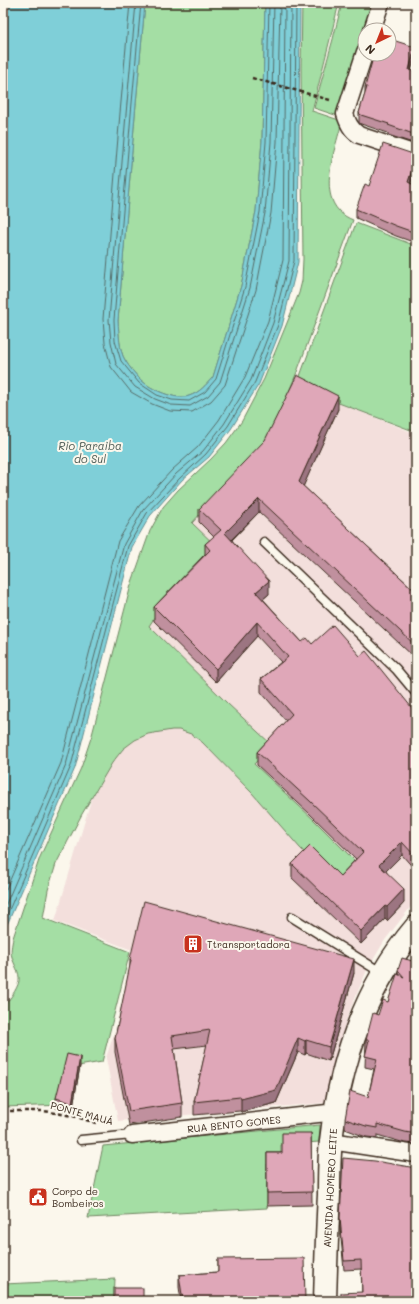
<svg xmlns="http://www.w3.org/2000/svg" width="419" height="1304" font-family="Mali,sans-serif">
  <rect width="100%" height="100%" fill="#fbf7ec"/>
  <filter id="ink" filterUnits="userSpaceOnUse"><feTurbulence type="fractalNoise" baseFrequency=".025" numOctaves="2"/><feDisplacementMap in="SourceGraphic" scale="8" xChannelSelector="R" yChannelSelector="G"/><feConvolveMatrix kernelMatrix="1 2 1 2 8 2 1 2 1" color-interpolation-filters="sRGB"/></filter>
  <g filter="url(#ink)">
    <!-- built -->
    <path fill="#f3dfdc" d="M287 382 416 434V900L385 940 367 970 350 1010 338 1045 324 1103 118 1121 106 1058 140 953 55 921 149 606 196 511Z"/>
    <!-- green -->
    <g fill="#a4dea4" stroke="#708461">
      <path d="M145 3H265L262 141 256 211 241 286 213 377C206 385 199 393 189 396 176 401 150 389 141 380 135 374 129 367 125 360 119 351 119 332 118 321L135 115Z"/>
      <path d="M302 3H339L312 111 342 121C335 152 312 204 353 220L297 372 279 416 264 444 192 523 219 549 155 617 149 626 228 704 272 745 254 764 313 819 360 866 340 887 300 848 252 793 202 742 191 734 179 730H172L148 734 135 740 123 749 112 763 82 814 56 864 48 890 43 918 130 952 102 1062 72 1067 68 1105 3 1107V1007C9 1000 17 990 19 981 20 972 14 965 12 957 10 951 12 945 13 938L40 857 81 768 92 735 131 585 150 531 163 507 178 490 211 459 226 443 242 421 264 379 289 318 299 293 302 281 303 259 301 67Z"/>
      <path d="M342 3H372L341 117 314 108 333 39Z"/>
      <path d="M356 223 416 246V432L296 387Z"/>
      <path d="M320 1125 319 1142 281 1145V1164H267V1208L88 1218 103 1146Z"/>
      <path d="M115 1279 114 1301H3V1284Z"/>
    </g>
    <!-- water -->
    <path fill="#7fcfd8" stroke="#648d8e" d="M3 3H145L135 115 118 321C119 332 119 351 125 360 129 367 135 374 141 380 150 389 176 401 189 396 199 393 206 385 213 377L241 286 256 211 262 141 265 3H300L298 262 282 326 259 384 231 429 209 457 182 480 150 516 132 547 75 768 3 934Z"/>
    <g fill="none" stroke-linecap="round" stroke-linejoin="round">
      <!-- shore -->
      <g stroke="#566c68" stroke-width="1">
        <path d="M130 3 120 113 103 319 105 343 111 367 131 392 152 404 170 411 192 412 211 401 225 385 256 290 271 213 277 142 280 3"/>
        <path d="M136 3 126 114 109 320 111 342 116 364 135 387 155 399 171 405 190 406 208 396 220 382 250 288 265 213 271 142 274 3"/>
        <path d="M141 3 131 114 114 320 115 341 121 361 139 383 157 395 172 400 189 401 205 392 216 379 245 287 260 212 266 142 269 3"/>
        <path d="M3 896 61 763 118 541 139 506 172 470 198 447 219 420 245 377 268 321 283 260 285 3"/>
        <path d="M3 911 66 765 124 544 143 510 176 474 203 451 224 424 251 380 273 323 289 261 291 3"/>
        <path d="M3 924 71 766 128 546 147 513 180 478 206 454 228 426 255 382 278 325 294 261 296 3"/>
      </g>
      <!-- lane casing -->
      <g stroke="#3b2a1e" stroke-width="11">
        <g id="lane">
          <path d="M264 542 396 669 416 693"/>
          <path d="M292 917 382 973"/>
          <path d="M81 1140 132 1135"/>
        </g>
      </g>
      <!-- street casing -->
      <g stroke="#3b2a1e" stroke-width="19">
        <g id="street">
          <path d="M372 30 381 3"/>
          <path d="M365 52 345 114C348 123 351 130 359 135L416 154"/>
          <path d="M132 1135 336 1112"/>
          <path d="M331 1141 416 1154"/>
        </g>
      </g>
      <!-- secondary casing -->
      <g stroke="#3b2a1e" stroke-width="25">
        <path id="secondary" d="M325 1301C326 1266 327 1230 329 1195 329 1177 329 1158 331 1141 340 1062 364 988 416 927"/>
      </g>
      <!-- path -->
      <g stroke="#3b2a1e" stroke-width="2.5" stroke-dasharray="4 3" stroke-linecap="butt">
        <path d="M252 78 330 100"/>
        <path d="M3 1111H44L73 1116 96 1123"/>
      </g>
      <!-- lane -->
      <use href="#lane" stroke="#fbf7ec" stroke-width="8"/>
      <!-- street -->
      <use href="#street" stroke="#fbf7ec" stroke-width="16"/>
      <!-- secondary -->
      <use href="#secondary" stroke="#fbf7ec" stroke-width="22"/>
    </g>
    <!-- wall -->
    <g fill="#c0909e" stroke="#3b2a1e">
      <path d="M415 56 411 70 416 72V144L388 135V133L361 124 359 123V113L365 94V87Z"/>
      <path d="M416 167 410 183 416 186V243L396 236 356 218V209L369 186Z"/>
      <path d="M338 409 303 486 416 592V659L259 512 232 540 269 594 263 599 302 642 312 644 360 656 416 713V871L402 855 386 871 404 903 387 921 385 919 361 944 292 878V864L340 876 356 859 310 814 257 765V752L286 721 261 692V679L281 662 257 636 216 682 154 621V607L205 554V544L214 537 199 522V509Z"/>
      <path d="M130 959 354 973 329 1061 306 1053 305 1055 298 1052 276 1103 241 1112 240 1111 194 1115V1102L207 1045 174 1049 182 1103V1117L129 1125 115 1052V1038L130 968Z"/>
      <path d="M416 962V1144L405 1143 377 1135V1138L366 1137 345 1129V1119L368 1097 374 1069 365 1067 366 1040 378 1015 388 1002 398 975V970Z"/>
      <path d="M80 1066 72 1112 56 1108V1098Z"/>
      <path d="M311 1133 312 1205 267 1206V1153H282Z"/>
      <path d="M375 1161 362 1292 361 1269 344 1270 340 1227V1218Z"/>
      <path d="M218 1259 305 1301H181L179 1287V1275L218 1272Z"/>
    </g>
    <!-- shaded-wall -->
    <g fill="#9c7581" stroke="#3b2a1e">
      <path d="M415 47V56L409 79V70Z"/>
      <path d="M416 158V167L408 192V182Z"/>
      <path d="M338 396V409L299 496V482Z"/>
      <path d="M259 499V512L225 546V533Z"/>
      <path d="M269 581V594L256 605V592Z"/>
      <path d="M257 622V636L216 682V669Z"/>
      <path d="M402 842V855L379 878V865Z"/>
      <path d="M404 889V903L387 921V907Z"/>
      <path d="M385 906V919L361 944V931Z"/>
      <path d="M354 959V973L329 1061V1047Z"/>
      <path d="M298 1038V1052L276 1103 241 1112V1099Z"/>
      <path d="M306 1040V1053L305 1055V1041Z"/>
      <path d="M80 1057V1066L72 1112V1103Z"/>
    </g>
    <!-- building -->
    <g fill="#dfa7b8" stroke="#3b2a1e">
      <path d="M389 39 415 47 409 70 416 72V135L388 125 389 124 361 115 359 113 367 87H365L374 54H389Z"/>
      <path d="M383 144 413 154H416V158L408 182 416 186V233L396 226 356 209 365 184 369 186Z"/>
      <path d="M297 375 338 396 299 482 416 592V646L259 499 225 533 269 581 256 592 302 642 307 638 312 644 333 625 360 656 366 651 416 713V857L402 842 379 865 404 889 387 907 385 906 361 931 292 864 310 846 340 876 363 852 310 801 257 752 292 714 261 679 288 657 257 622 216 669 154 607 210 550 205 544 221 530 199 509 265 440Z"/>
      <path d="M144 901 354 959 329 1047 306 1040 305 1041 298 1038 276 1090 241 1099 240 1097 194 1102 210 1030 172 1036 182 1103 129 1111 115 1038 131 960 130 959Z"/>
      <path d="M402 958 416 962V1134L405 1132 377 1124V1128L366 1126 345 1119 350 1091 368 1097 377 1059 365 1056 369 1040H366L373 1013 378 1015 383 1000 388 1002 397 974 404 977 398 970Z"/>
      <path d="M67 1054 80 1057 72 1103 56 1098Z"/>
      <path d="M282 1133H311L312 1192 267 1193V1153H282Z"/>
      <path d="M343 1158 375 1161 416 1168V1301H341V1293L362 1292 361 1260 344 1261 340 1218Z"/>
      <path d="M304 1258 305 1301H183L179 1275 218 1272V1259Z"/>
      <rect x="114" y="1288" width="29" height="13"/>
    </g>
  </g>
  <!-- icons -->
  <defs>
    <g id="building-square" transform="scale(1)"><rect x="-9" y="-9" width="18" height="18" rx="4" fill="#c8321e" stroke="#fbf7ec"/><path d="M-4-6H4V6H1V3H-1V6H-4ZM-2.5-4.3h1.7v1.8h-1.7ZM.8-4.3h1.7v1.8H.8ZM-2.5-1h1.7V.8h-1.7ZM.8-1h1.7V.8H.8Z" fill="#fff"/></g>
    <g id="civic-square" transform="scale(1)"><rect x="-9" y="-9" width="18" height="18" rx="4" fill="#c8321e" stroke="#fbf7ec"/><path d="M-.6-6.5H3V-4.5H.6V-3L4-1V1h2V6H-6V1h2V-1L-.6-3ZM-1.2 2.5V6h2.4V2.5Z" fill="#fff"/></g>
  </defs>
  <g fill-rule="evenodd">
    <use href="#building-square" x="193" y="944"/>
    <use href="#civic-square" x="38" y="1197"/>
  </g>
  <g text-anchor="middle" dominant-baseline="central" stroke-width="4" stroke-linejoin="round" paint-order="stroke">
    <!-- poi labels -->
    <g font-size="10" fill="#3b2a1e" stroke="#fbf7ec" text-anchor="start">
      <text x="207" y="944">Ttransportadora</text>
      <text x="52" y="1191">Corpo de<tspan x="52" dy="12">Bombeiros</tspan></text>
    </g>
    <!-- street labels -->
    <g font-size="10" fill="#3b2a1e" stroke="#fbf7ec">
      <text transform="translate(82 1113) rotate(15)">PONTE MAUÁ</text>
      <text transform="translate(234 1124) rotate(-6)">RUA BENTO GOMES</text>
      <text transform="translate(330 1188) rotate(-87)">AVENIDA HOMERO LEITE</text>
    </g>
    <!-- water labels -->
    <g font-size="11" font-style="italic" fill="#4f5c56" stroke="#fbf7ec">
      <text x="90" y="445">Rio Paraiba<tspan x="90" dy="13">do Sul</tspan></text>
    </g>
  </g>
  <!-- margin -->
  <rect width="419" height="1304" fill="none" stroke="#fbf7ec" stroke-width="16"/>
  <rect x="8" y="8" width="403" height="1288" fill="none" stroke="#3b2a1e" stroke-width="1.5" filter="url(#ink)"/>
  <!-- north arrow -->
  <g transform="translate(377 42) rotate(223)"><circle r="19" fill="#fbf7ec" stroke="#aea59a"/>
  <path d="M0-3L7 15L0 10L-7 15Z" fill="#c8321e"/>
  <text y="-6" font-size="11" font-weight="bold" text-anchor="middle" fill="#3b2a1e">N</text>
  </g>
</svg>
